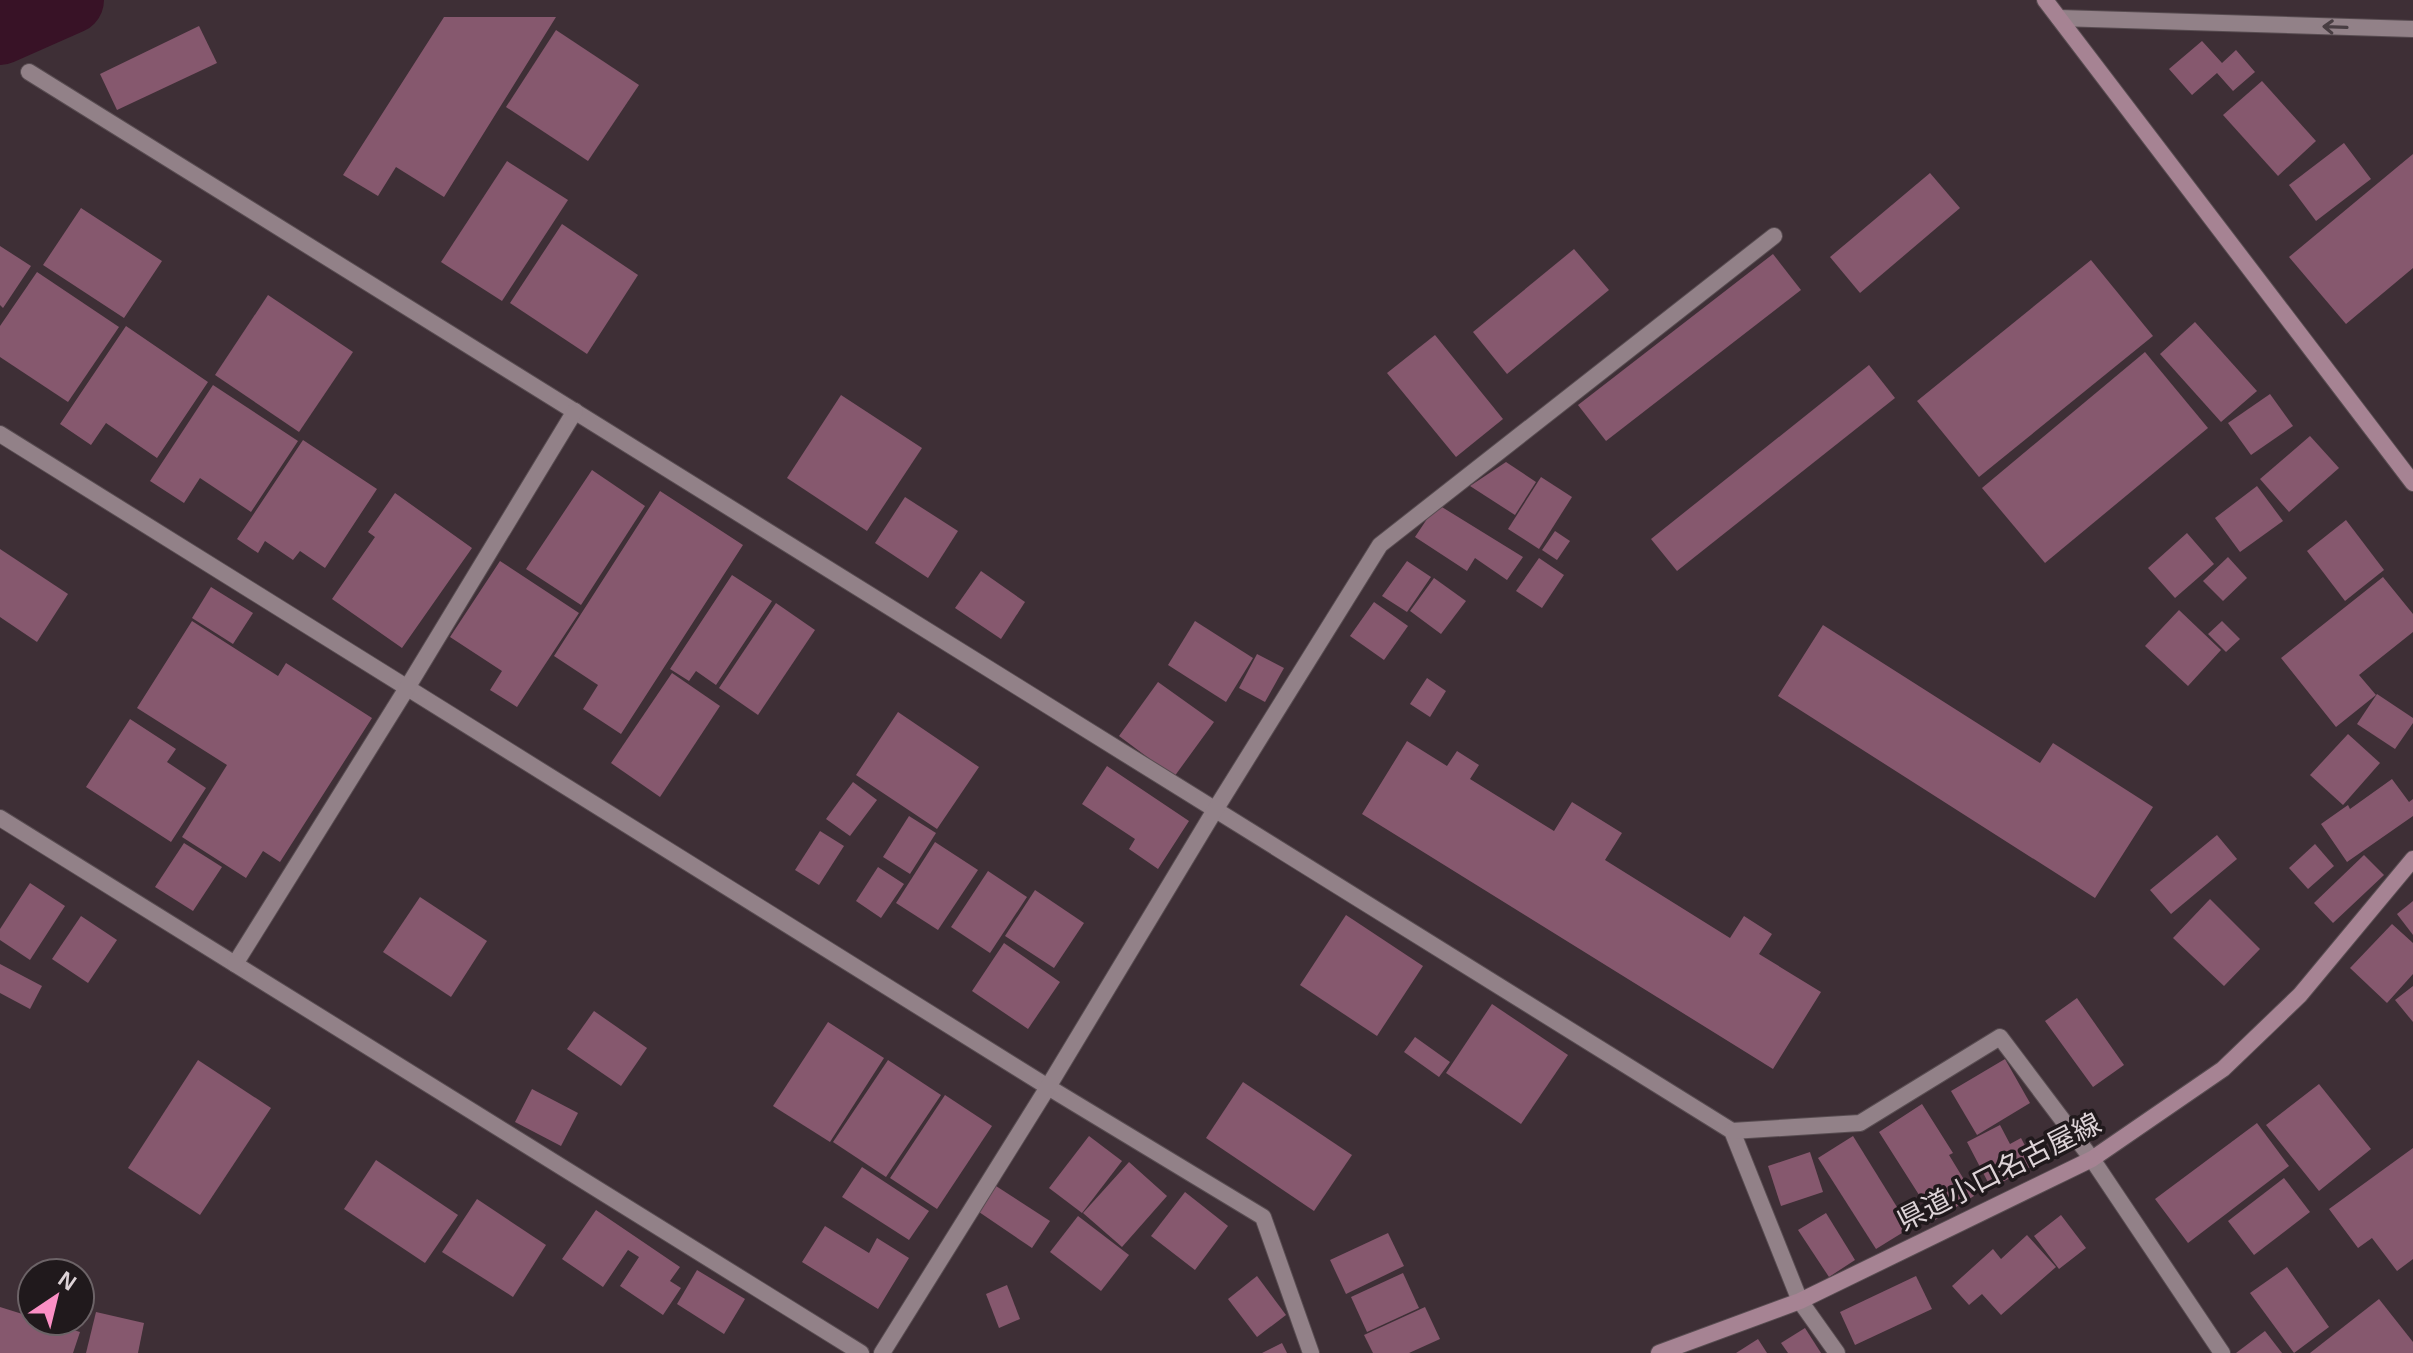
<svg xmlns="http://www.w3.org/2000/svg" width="2413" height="1353" font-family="Arial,'Noto Sans JP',sans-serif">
  <rect width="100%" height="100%" fill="#3e2f36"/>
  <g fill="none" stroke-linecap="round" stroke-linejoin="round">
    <!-- river -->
    <path stroke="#381226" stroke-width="68" d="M0 31 70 0"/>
  </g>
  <!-- building -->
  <g fill="#86586e">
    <path d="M444 17H556L444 197 396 167 378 196 343 175Z"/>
    <path d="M199 26 217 63 117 110 100 74Z"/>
    <path d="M556 30 639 85 588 161 506 107Z"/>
    <path d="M2202 41 2222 63 2236 50 2255 72 2233 91 2217 73 2192 95 2169 69Z"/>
    <path d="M2262 81 2316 141 2278 176 2223 115Z"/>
    <path d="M2344 143 2371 179 2316 221 2289 185Z"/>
    <path d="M2413 154V268L2346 324 2289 257Z"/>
    <path d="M507 161 568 200 502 301 441 262Z"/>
    <path d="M1930 173 1960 208 1860 293 1830 257Z"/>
    <path d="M81 208 162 261 124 318 43 265Z"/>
    <path d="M562 224 638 275 587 354 510 303Z"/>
    <path d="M0 246 31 266 3 308 0 305Z"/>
    <path d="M1574 249 1609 290 1507 374 1473 332Z"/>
    <path d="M1773 254 1801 290 1606 441 1578 405Z"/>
    <path d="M2091 260 2153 336 1979 477 1917 401Z"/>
    <path d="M37 272 119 327 68 402 0 357V326Z"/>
    <path d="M268 295 353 352 299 432 215 375Z"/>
    <path d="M2195 322 2257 391 2221 422 2160 354Z"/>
    <path d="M126 326 208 382 157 458 106 423 91 445 60 424Z"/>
    <path d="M1435 335 1503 419 1456 457 1387 373Z"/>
    <path d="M2145 352 2208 428 2045 563 1982 488Z"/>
    <path d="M1869 365 1895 398 1677 571 1651 539Z"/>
    <path d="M213 385 298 441 251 512 200 478 184 503 150 481Z"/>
    <path d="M2270 394 2293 426 2251 455 2228 423Z"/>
    <path d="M841 395 922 448 867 531 787 478Z"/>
    <path d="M2310 436 2339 468 2289 512 2260 479Z"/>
    <path d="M303 440 377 489 325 568 300 551 293 560 265 541 258 553 237 539Z"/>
    <path d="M1506 462 1536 482 1515 515 1470 486Z"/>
    <path d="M592 470 645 506 581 605 526 569Z"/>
    <path d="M1541 477 1572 497 1539 549 1508 529Z"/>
    <path d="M2257 486 2283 521 2240 552 2215 518Z"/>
    <path d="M660 491 743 545 621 734 583 709 598 685 554 656Z"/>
    <path d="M395 493 472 548 402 648 332 599 375 537 368 532Z"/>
    <path d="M905 497 958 531 928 578 875 543Z"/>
    <path d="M1437 504 1523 557 1507 580 1475 558 1467 571 1415 537Z"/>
    <path d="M2346 520 2384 570 2345 601 2307 551Z"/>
    <path d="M1555 531 1570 541 1557 560 1542 550Z"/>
    <path d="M2187 533 2214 564 2175 598 2148 568Z"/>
    <path d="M0 549 68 594 37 642 0 617Z"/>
    <path d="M2228 557 2247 578 2223 601 2203 581Z"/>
    <path d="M1539 558 1564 575 1542 608 1516 591Z"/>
    <path d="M500 561 579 613 517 707 490 690 502 671 450 637Z"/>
    <path d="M1407 561 1431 577 1407 612 1382 596Z"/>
    <path d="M981 571 1025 602 1001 639 955 608Z"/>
    <path d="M732 575 772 601 716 685 696 671 689 681 670 669Z"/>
    <path d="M2383 577 2413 614V632L2359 675 2376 695 2336 727 2281 658Z"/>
    <path d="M1434 578 1466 601 1441 634 1410 611Z"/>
    <path d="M211 587 253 613 233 644 192 618Z"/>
    <path d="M1374 602 1408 626 1384 660 1350 636Z"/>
    <path d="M776 603 815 630 758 715 719 688Z"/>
    <path d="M2179 610 2221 650 2188 686 2145 646Z"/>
    <path d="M192 621 278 676 286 663 372 718 280 862 263 851 246 878 182 837 227 765 137 708Z"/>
    <path d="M1195 621 1253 658 1226 702 1168 665Z"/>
    <path d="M2222 621 2240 639 2226 652 2208 634Z"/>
    <path d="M1823 625 2040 763 2053 743 2153 807 2095 898 1778 696Z"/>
    <path d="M1257 654 1284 668 1265 702 1239 688Z"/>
    <path d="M672 673 720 706 660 797 611 763Z"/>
    <path d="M1427 678 1446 691 1430 717 1410 704Z"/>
    <path d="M1158 682 1214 722 1174 777 1119 736Z"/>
    <path d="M2377 694 2413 718V723L2395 749 2357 724Z"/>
    <path d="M898 712 979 767 937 829 856 775Z"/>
    <path d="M130 719 176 749 167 762 206 788 171 842 86 787Z"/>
    <path d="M2348 734 2380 763 2343 805 2310 775Z"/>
    <path d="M1407 741 1447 766 1457 751 1479 765 1470 779 1554 831 1572 802 1622 833 1605 860 1730 938 1744 916 1772 934 1759 954 1821 992 1773 1069 1362 814Z"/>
    <path d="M1107 766 1189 821 1158 869 1129 849 1135 839 1082 804Z"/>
    <path d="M2392 779 2409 802 2413 799V816L2347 862 2321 824 2348 805 2350 809Z"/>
    <path d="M853 782 877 800 850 836 826 819Z"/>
    <path d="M909 816 936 833 910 874 883 857Z"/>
    <path d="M820 831 844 846 819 885 795 870Z"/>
    <path d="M2217 835 2237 859 2171 914 2150 890Z"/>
    <path d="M935 842 978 870 938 930 896 903Z"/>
    <path d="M184 843 222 867 193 911 155 887Z"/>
    <path d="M2315 844 2334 866 2308 889 2289 868Z"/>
    <path d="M2364 855 2384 875 2333 923 2314 903Z"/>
    <path d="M878 867 904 884 881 918 856 901Z"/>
    <path d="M988 871 1027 897 990 953 951 927Z"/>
    <path d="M30 883 65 906 30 960 0 940V929Z"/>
    <path d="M1035 890 1084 923 1054 968 1005 936Z"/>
    <path d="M420 897 487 941 451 997 383 952Z"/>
    <path d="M2210 899 2260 949 2224 986 2173 938Z"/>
    <path d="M2413 901V935L2397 914Z"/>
    <path d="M1346 915 1423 966 1377 1036 1300 985Z"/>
    <path d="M81 916 117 940 88 983 52 959Z"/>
    <path d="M2392 924 2413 943V974L2387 1003 2350 968Z"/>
    <path d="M1004 943 1060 982 1028 1029 972 991Z"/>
    <path d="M0 964 42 986 30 1009 0 993Z"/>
    <path d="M2413 986V1022L2395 1000Z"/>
    <path d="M2077 998 2124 1065 2093 1087 2045 1021Z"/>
    <path d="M1492 1004 1568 1055 1521 1124 1446 1073Z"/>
    <path d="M594 1011 647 1048 621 1086 567 1049Z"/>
    <path d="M828 1022 884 1058 830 1142 773 1106Z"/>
    <path d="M1415 1037 1450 1062 1439 1077 1404 1052Z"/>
    <path d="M2005 1059 2030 1103 1977 1135 1951 1091Z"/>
    <path d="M198 1060 271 1108 200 1215 128 1168Z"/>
    <path d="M888 1060 941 1095 886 1177 833 1142Z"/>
    <path d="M1243 1082 1352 1155 1314 1211 1206 1138Z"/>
    <path d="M2319 1084 2371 1149 2319 1191 2266 1125Z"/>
    <path d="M532 1089 578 1113 561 1146 515 1122Z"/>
    <path d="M945 1095 992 1126 937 1209 890 1178Z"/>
    <path d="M1922 1104 1953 1153 1949 1155 1974 1196 1935 1220 1879 1132Z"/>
    <path d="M2257 1123 2289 1166 2188 1243 2155 1199Z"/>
    <path d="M2000 1125 2010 1144 2021 1138 2035 1165 1991 1188 1967 1142Z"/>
    <path d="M1089 1136 1122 1161 1082 1213 1049 1188Z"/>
    <path d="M1853 1136 1910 1228 1876 1249 1818 1158Z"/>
    <path d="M2413 1148V1259L2397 1271 2372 1238 2358 1248 2329 1209Z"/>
    <path d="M1810 1152 1823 1192 1781 1206 1768 1166Z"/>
    <path d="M376 1160 458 1215 425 1263 344 1209Z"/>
    <path d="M1129 1162 1167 1196 1122 1247 1083 1213Z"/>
    <path d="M862 1167 929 1211 909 1240 842 1197Z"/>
    <path d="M2284 1178 2310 1212 2254 1255 2228 1221Z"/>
    <path d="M996 1186 1050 1221 1032 1248 979 1212Z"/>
    <path d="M1185 1192 1228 1226 1195 1270 1151 1236Z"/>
    <path d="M477 1199 546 1245 513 1297 442 1252Z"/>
    <path d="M596 1210 680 1267 670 1281 681 1288 663 1315 620 1286 639 1257 628 1250 603 1287 562 1259Z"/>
    <path d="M1826 1213 1855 1260 1829 1277 1798 1230Z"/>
    <path d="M2061 1215 2086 1248 2059 1269 2034 1236Z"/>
    <path d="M1078 1216 1129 1255 1101 1291 1050 1252Z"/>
    <path d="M825 1226 869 1253 877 1238 909 1258 878 1309 802 1262Z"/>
    <path d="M1388 1233 1404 1266 1346 1294 1330 1260Z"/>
    <path d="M2027 1235 2056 1267 2001 1315 1982 1294 1969 1305 1952 1286 1993 1249 2001 1259Z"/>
    <path d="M2287 1267 2329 1327 2294 1353 2250 1293Z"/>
    <path d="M697 1270 745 1299 724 1334 677 1304Z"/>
    <path d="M1403 1273 1419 1308 1367 1332 1351 1297Z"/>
    <path d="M1257 1276 1286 1315 1257 1337 1228 1299Z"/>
    <path d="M1916 1276 1932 1309 1855 1345 1840 1312Z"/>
    <path d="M1007 1285 1020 1319 999 1328 986 1294Z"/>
    <path d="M2379 1299 2413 1342V1353H2310Z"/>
    <path d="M0 1307 32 1317V1321H45L80 1332 73 1353H0Z"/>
    <path d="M1425 1307 1440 1339 1409 1353H1373L1364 1335Z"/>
    <path d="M96 1312 144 1323 138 1353H86Z"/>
    <path d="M1805 1328 1821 1353H1788L1781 1343Z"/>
    <path d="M2265 1331 2282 1353H2236Z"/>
    <path d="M1758 1339 1767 1353H1736Z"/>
    <path d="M1282 1343 1287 1353H1262Z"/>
  </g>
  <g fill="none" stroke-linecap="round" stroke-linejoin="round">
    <!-- street casing -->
    <g stroke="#584c51" stroke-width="18">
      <g id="street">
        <path d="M2059 18 2413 29"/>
        <path d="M29 72 1732 1131 1800 1301 1837 1353"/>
        <path d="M0 434 1048 1087 1263 1217 1311 1353"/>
        <path d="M0 818 861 1353"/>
        <path d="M235 964 407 688 575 411"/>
        <path d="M1732 1131 1860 1123 2000 1037 2092 1159 2222 1353"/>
        <path d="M882 1353 1048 1087 1215 810 1380 545 1774 236"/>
      </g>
    </g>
    <!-- secondary casing -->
    <g stroke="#584c51" stroke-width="18">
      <g id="secondary">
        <path d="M2045 0 2413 483"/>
        <path d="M1659 1353 1800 1301 2092 1159 2223 1069 2300 995 2413 859"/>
      </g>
    </g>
    <!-- street -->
    <use href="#street" stroke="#928188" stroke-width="16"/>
    <!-- secondary -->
    <use href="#secondary" stroke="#a68393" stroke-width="16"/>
  </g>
  <!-- one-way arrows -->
  <defs><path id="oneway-shaft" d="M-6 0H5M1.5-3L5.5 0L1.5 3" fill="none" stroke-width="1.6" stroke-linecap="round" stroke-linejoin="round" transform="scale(2)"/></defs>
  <use stroke="#483d42" href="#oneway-shaft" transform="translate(2335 27) rotate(-178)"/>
  <g text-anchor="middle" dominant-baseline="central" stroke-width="7" stroke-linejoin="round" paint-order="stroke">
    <!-- street labels -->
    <g font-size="28" fill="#ddd3d7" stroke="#20191c">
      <text transform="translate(1999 1172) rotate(-27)">県道小口名古屋線</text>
    </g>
  </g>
  <!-- north arrow -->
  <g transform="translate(56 1297) rotate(35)"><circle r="38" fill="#20191c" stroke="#6c6367" stroke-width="2"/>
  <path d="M0-6L14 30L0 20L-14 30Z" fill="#fb8fc5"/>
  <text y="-12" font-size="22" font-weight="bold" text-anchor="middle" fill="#ddd3d7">N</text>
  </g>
</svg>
